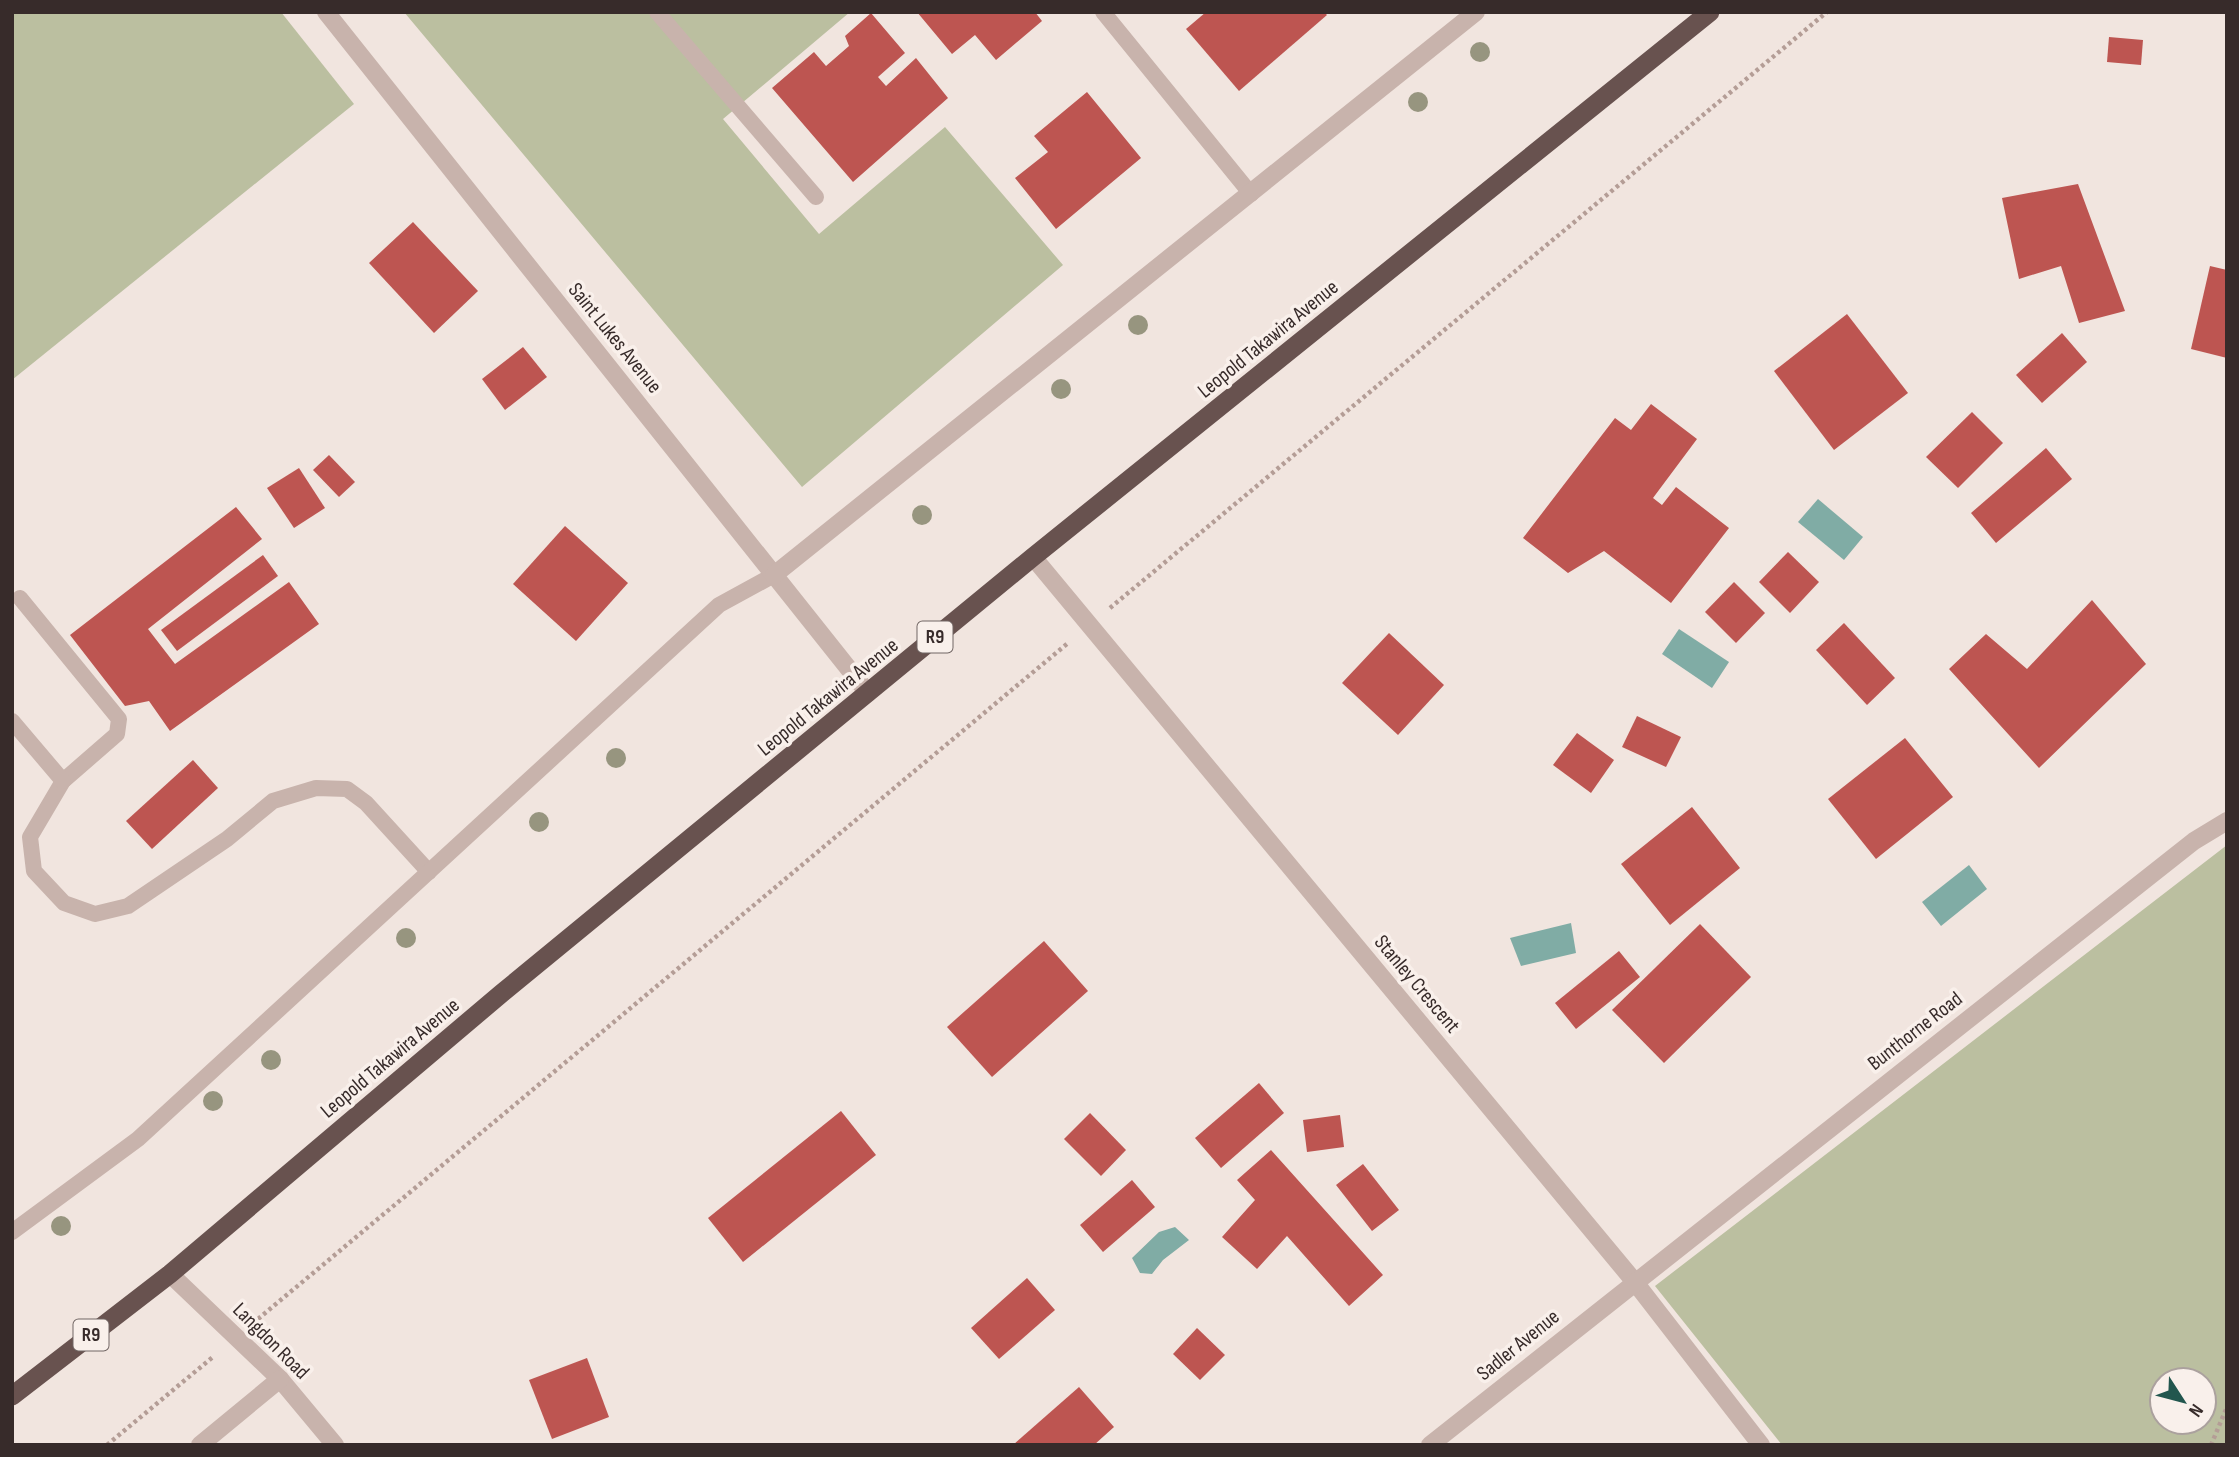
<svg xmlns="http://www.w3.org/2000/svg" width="2239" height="1457" font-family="'Sofia Sans Condensed',sans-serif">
  <rect width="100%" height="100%" fill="#f1e5df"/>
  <!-- green -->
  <g fill="#bbbfa0" fill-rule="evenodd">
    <path d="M12 12H281L354 104 12 380Z"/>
    <path d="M404 12H850L723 119 819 234 945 127 1063 265 802 487Z"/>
    <path d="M2227 845V1445H1782L1655 1286ZM2162 1380H2204V1422H2162Z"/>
  </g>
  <!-- water -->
  <g fill="#80aca5">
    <path d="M1818 499 1863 537 1844 560 1798 522Z"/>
    <path d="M1679 629 1729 662 1712 688 1662 654Z"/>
    <path d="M1969 865 1987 889 1941 926 1922 902Z"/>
    <path d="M1571 923 1576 953 1521 966 1510 938Z"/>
    <path d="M1175 1227 1189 1240 1163 1260 1152 1274 1140 1273 1132 1258 1159 1232Z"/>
  </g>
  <!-- building -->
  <g fill="#bd5551">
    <path d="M917 12H1035L1042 21 996 60 975 35 952 54Z"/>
    <path d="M1206 12H1324L1327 15 1239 91 1186 29Z"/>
    <path d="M871 13 905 53 878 77 886 86 916 58 948 98 853 182 772 88 814 52 826 66 849 46 845 36Z"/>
    <path d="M2109 37 2143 40 2141 65 2107 62Z"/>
    <path d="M1087 92 1141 158 1056 229 1015 178 1048 152 1034 136Z"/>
    <path d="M2078 184 2125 311 2079 323 2061 266 2019 279 2002 198Z"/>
    <path d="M413 222 478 291 434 333 369 263Z"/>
    <path d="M2210 266 2227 270V358L2191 349Z"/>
    <path d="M1847 314 1908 393 1834 450 1774 371Z"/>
    <path d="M2062 333 2087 362 2042 403 2016 375Z"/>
    <path d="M523 347 547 377 505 410 482 379Z"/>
    <path d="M1651 404 1697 439 1653 498 1662 505 1676 487 1729 528 1671 603 1604 551 1568 573 1523 538 1615 418 1631 430Z"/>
    <path d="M1972 412 2003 443 1958 488 1926 457Z"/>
    <path d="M2046 448 2072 479 1996 543 1971 513Z"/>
    <path d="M329 455 355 482 339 497 313 470Z"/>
    <path d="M299 468 325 508 294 528 267 488Z"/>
    <path d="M236 507 262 539 148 629 175 664 289 582 319 624 170 731 149 701 125 706 70 635Z"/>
    <path d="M565 526 628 583 576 641 513 584Z"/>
    <path d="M1788 552 1819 582 1790 613 1759 582Z"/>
    <path d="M263 555 278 576 177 651 161 630Z"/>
    <path d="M1734 582 1765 613 1736 643 1705 612Z"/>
    <path d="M2092 600 2146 664 2039 768 1949 669 1986 634 2027 669Z"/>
    <path d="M1844 623 1895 678 1867 705 1816 650Z"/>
    <path d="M1389 633 1444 685 1398 735 1342 683Z"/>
    <path d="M1637 716 1681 737 1666 767 1622 747Z"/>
    <path d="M1577 733 1614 760 1591 793 1553 765Z"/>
    <path d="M1905 738 1953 797 1876 859 1828 799Z"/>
    <path d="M193 760 218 788 152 849 126 821Z"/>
    <path d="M1692 807 1740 868 1670 925 1621 864Z"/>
    <path d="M1700 924 1751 977 1664 1063 1612 1010Z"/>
    <path d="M1044 941 1088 991 992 1077 947 1027Z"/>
    <path d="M1619 951 1640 977 1576 1029 1555 1003Z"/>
    <path d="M1259 1083 1284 1113 1221 1168 1195 1138Z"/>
    <path d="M841 1111 876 1155 743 1262 708 1218Z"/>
    <path d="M1090 1113 1126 1150 1101 1176 1064 1139Z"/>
    <path d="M1340 1115 1344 1147 1307 1152 1303 1120Z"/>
    <path d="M1271 1150 1383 1275 1349 1306 1287 1236 1257 1269 1222 1237 1255 1200 1237 1180Z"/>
    <path d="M1363 1164 1399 1210 1372 1231 1336 1185Z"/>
    <path d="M1132 1180 1155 1207 1103 1252 1080 1225Z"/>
    <path d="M1027 1278 1055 1310 999 1359 971 1328Z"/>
    <path d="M1197 1328 1225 1355 1200 1380 1173 1354Z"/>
    <path d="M587 1358 609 1417 552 1439 529 1380Z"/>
    <path d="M1079 1387 1114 1427 1094 1445H1013Z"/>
  </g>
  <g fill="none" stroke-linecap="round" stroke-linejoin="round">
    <!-- path -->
    <g stroke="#b49d96" stroke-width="4.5" stroke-dasharray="3.5 3.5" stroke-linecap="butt">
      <path d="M1110 608 1827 12"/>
      <path d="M258 1319 1068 643"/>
      <path d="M107 1445 214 1356"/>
      <path d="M2211 1445 2227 1407"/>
    </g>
    <!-- service -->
    <g stroke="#c8b3ac" stroke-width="16">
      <path d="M657 12 816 197"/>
      <path d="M1103 12 1251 194"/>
      <path d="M20 598 119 719 117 734 63 781 30 837 34 871 64 903 95 914 128 906 227 839 273 801 316 788 347 789 366 803 429 872"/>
      <path d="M12 721 63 781"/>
      <path d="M12 1232 138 1139 719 605 774 575"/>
    </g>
    <!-- minor -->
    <g stroke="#c8b3ac" stroke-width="18">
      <path d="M326 12 868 693"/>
      <path d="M1033 557 1634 1281 1761 1445"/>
      <path d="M774 575 1476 12"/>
      <path d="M170 1274 280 1379 335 1445"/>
      <path d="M200 1445 280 1379"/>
      <path d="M1430 1445 2194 841 2227 821"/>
    </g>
    <!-- trunk -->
    <path stroke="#68524f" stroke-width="19" d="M12 1396 170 1274 502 993 1033 557 1710 12"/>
  </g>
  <!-- trees -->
  <g fill="#97957f">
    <circle cx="1480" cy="52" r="10"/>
    <circle cx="1418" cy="102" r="10"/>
    <circle cx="1138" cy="325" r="10"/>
    <circle cx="1061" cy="389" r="10"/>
    <circle cx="922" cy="515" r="10"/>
    <circle cx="616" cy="758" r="10"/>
    <circle cx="539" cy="822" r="10"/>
    <circle cx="406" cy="938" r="10"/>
    <circle cx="271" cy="1060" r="10"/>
    <circle cx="213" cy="1101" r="10"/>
    <circle cx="61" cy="1226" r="10"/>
  </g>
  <g text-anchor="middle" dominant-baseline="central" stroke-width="7" stroke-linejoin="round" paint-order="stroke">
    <!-- shield labels -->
    <g fill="#f9f0eb" stroke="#716664" stroke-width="2">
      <rect x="917.5" y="621.5" width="35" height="31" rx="5"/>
      <rect x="73.5" y="1319.5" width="35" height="31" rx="5"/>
    </g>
    <g font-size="19" font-weight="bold" fill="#372b2a">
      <text x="935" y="637">R9</text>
      <text x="91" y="1335">R9</text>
    </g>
    <!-- street labels -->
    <g font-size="21" fill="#372b2a" stroke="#f9f0eb">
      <text transform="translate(615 338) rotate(51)">Saint Lukes Avenue</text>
      <text transform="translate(1268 339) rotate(-39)">Leopold Takawira Avenue</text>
      <text transform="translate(828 697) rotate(-39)">Leopold Takawira Avenue</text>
      <text transform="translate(1417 984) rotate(50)">Stanley Crescent</text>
      <text transform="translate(1915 1031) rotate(-38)">Bunthorne Road</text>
      <text transform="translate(390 1058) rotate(-40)">Leopold Takawira Avenue</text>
      <text transform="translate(271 1341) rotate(45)">Langdon Road</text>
      <text transform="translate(1518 1345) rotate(-39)">Sadler Avenue</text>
    </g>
  </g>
  <!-- border -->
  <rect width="2239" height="1457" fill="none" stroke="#372b2a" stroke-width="28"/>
  <!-- north arrow -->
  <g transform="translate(2183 1401) rotate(126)"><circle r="33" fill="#f9f0eb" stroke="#aba19e" stroke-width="2"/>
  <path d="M0-5L12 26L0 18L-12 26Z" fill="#22564e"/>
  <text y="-10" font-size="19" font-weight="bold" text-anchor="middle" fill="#372b2a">N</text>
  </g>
</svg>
